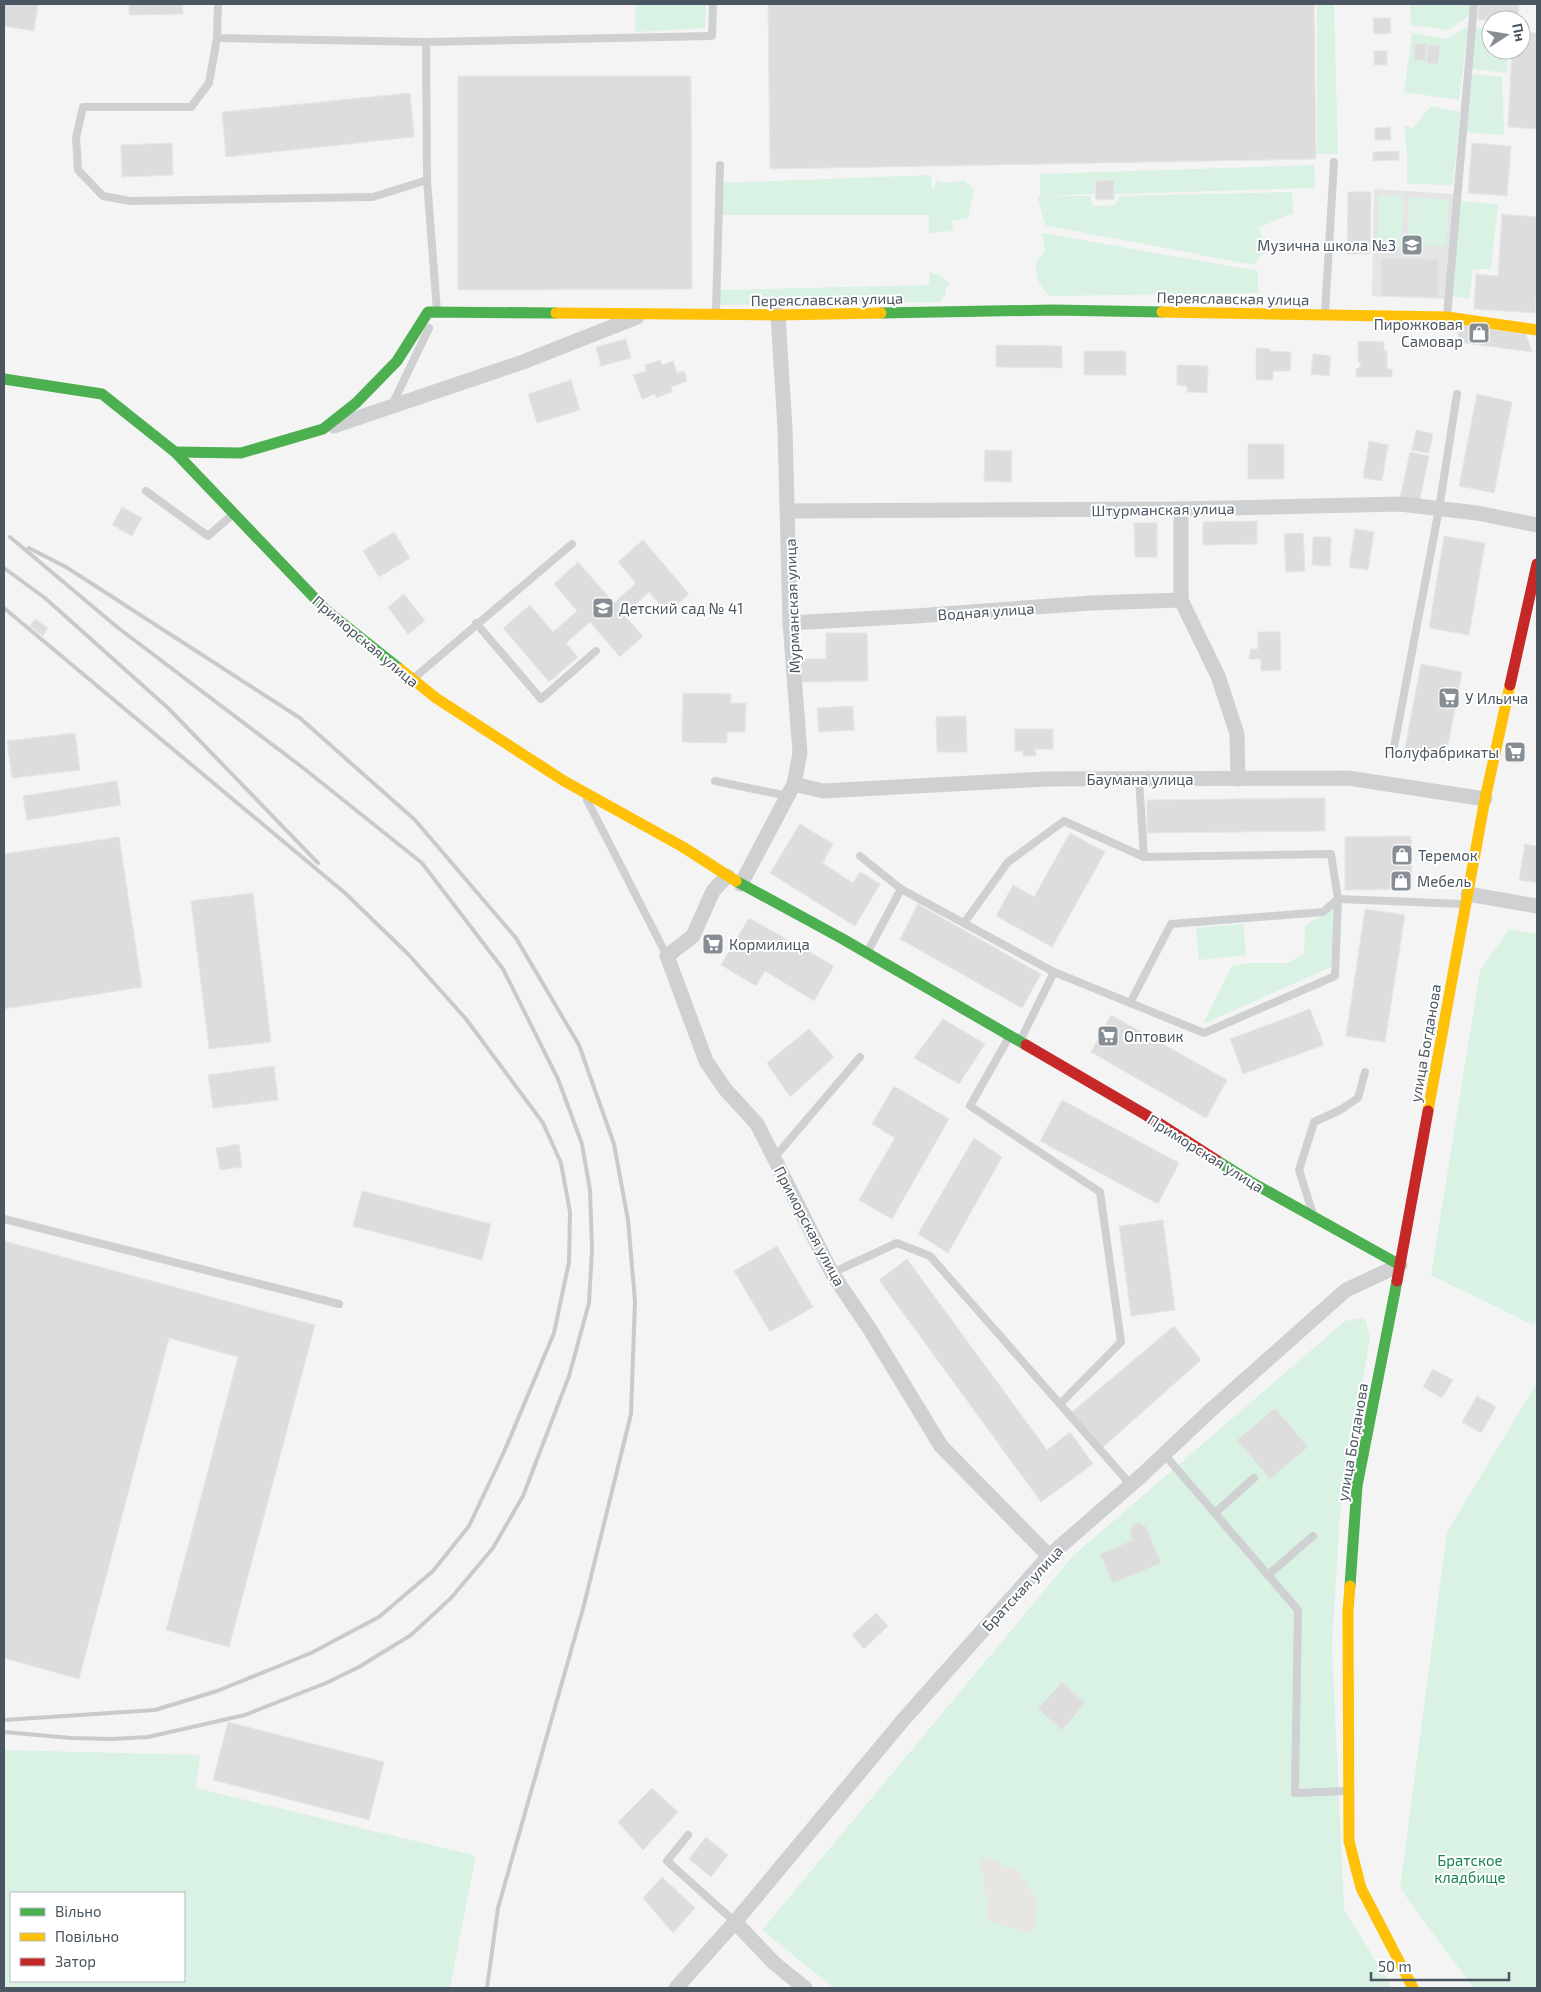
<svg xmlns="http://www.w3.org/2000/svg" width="1541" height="1992" font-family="'Exo 2',sans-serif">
  <rect width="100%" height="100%" fill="#f4f4f4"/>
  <!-- education -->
  <path fill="#e6e5e6" d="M1374 189 1455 194 1446 299 1372 296Z"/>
  <!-- green -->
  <g fill="#d9f2e3" fill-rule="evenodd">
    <path d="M635 4H706L705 28 635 32Z"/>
    <path d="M1317 4H1334L1338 154H1317Z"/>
    <path d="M1410 4H1471L1470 15 1448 30 1411 25Z"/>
    <path d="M1468 26 1459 100 1404 92 1412 33 1448 39Z"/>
    <path d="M1474 27 1491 30V50H1508L1507 73 1470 69Z"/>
    <path d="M1470 74 1502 77 1504 135 1465 132Z"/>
    <path d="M1431 106 1460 112 1453 185 1407 184V155L1404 126 1413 128Z"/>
    <path d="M1314 165 1315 188 1115 194 1114 180H1094V194L1040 196V174Z"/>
    <path d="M931 175 932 190 938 179 939 183 965 181 974 190 968 218 952 221 953 231 929 233V215H719L720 183Z"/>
    <path d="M1292 192 1293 213 1258 228 1268 248 1253 265 1045 225 1037 196H1090L1093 206 1115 205 1120 196Z"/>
    <path d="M1379 195 1404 197 1401 246 1382 247V242L1377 241Z"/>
    <path d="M1409 197 1449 200 1446 246H1408Z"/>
    <path d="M1461 201 1498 204 1491 269H1473L1469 299 1452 296Z"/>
    <path d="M1042 233 1258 271V293L1050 296C1036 283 1029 264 1045 252Z"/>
    <path d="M930 272C938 275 947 278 950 286L946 287V293L940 302 719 305V290L929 285Z"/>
    <path d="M1334 909 1331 967 1203 1024 1232 966 1250 963H1288L1304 954 1305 925Z"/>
    <path d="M1243 924 1246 955 1199 960 1196 928Z"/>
    <path d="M1509 929 1537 934V1318L1533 1325 1431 1275 1480 971Z"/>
    <path d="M1365 1318 1370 1338 1340 1513 1332 1645 1344 1909 1392 1988H834L762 1930 1073 1556 1345 1321Z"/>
    <path d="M1537 1383V1988H1473L1400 1888 1447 1532Z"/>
    <path d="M4 1750 200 1755 196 1788 476 1856 450 1988H4ZM11 1893H184V1981H11Z"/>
  </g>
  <!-- sand -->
  <path fill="#e7e6e1" d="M989 1857 1008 1869 1016 1868 1037 1900 1034 1928 1028 1934 1015 1927 1008 1928 995 1922H990L986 1913 989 1900 983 1888V1874L980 1869 981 1860Z"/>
  <!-- building -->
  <g fill="#ddddde" stroke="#e5e6e7">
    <path d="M4 4H38L34 31 4 26Z"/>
    <path d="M129 4H182L183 14 129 15Z"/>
    <path d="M768 4H1314L1316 159 770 169Z"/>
    <path d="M1479 4H1519L1518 20H1478Z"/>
    <path d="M1373 18H1390L1391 33 1374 34Z"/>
    <path d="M1521 32 1537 33V129L1508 127 1512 50H1521Z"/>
    <path d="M1415 43 1427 44 1425 61 1414 60Z"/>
    <path d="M1428 45 1440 46 1438 64 1427 63Z"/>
    <rect x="1374" y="51" width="13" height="14"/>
    <path d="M458 76H691L692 289 458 290Z"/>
    <path d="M410 93 414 137 226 157 222 112Z"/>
    <path d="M1390 127 1391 140H1375V128Z"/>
    <path d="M172 143 173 175 122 177 121 145Z"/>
    <path d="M1472 143 1511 146 1507 196 1468 193Z"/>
    <path d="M1399 151V160L1373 161V152Z"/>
    <path d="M1114 180V199L1096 200 1095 181Z"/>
    <path d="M1348 192H1371L1370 254H1347Z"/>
    <path d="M1502 214 1537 217V284L1535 313 1474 309 1476 274 1498 276Z"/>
    <path d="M1376 243H1381V250H1375Z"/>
    <path d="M1381 258 1439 259 1438 298 1380 296Z"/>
    <path d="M1460 325 1526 334 1532 352 1457 342Z"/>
    <path d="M626 339 631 358 601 366 596 347Z"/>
    <path d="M1358 341 1384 342V350L1387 351V369H1392V377H1356V369L1359 368 1361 362H1358Z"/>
    <path d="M996 345 1062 346V368L996 367Z"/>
    <path d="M1256 348 1270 349V351L1291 352 1290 371H1273V380H1256Z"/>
    <rect x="1084" y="351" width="42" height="24"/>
    <path d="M1313 354 1331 356 1329 376 1311 374Z"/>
    <path d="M660 360 662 365 673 361 677 373 684 371 687 381 671 387 672 392 656 398 655 394 642 399 633 375 647 371 645 365Z"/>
    <path d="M1177 365 1208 366 1207 393 1187 392V386L1177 385Z"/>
    <path d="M571 380 580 410 537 423 528 394Z"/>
    <path d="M1477 394 1512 402 1494 493 1459 486Z"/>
    <path d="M1416 430 1433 434 1429 453 1412 450Z"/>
    <path d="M1369 441 1388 445 1382 481 1363 478Z"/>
    <rect x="1248" y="444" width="36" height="35"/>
    <path d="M985 450 1012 451 1011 482 984 481Z"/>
    <path d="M1410 452 1429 456 1419 503 1400 498Z"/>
    <path d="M122 507 142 518 132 536 112 525Z"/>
    <path d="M1257 521V544L1203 545V522Z"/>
    <path d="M1134 523H1157V557H1135Z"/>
    <path d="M1355 529 1374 532 1368 570 1349 567Z"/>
    <path d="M394 532 410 558 379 577 363 551Z"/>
    <path d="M1303 533 1305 571 1286 572 1284 534Z"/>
    <path d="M1444 536 1485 543 1469 635 1429 628Z"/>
    <path d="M1313 537H1331L1330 566 1312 565Z"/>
    <path d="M643 540 689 594 668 613 649 592 624 615 643 636 620 657 590 622 566 643 578 657 549 682 503 628 530 605 553 632 577 611 554 584 578 562 614 603 636 583 618 562Z"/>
    <path d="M404 594 425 621 408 634 388 607Z"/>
    <path d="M35 619 48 628 43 636 30 626Z"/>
    <path d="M1258 632H1280L1281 670 1261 671V659H1249L1251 649H1258Z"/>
    <path d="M826 633H867L868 681 801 682V659H826Z"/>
    <path d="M1421 664 1462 672 1445 760 1404 753Z"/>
    <path d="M683 693 731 694V703H746L745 732H727V743L682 742Z"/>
    <path d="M853 706 854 730 819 732 817 708Z"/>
    <path d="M966 716 967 752H937L936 717Z"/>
    <path d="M1015 729H1053V749H1035L1036 756H1023V751H1015Z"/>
    <path d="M75 733 80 770 12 778 7 741Z"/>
    <path d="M1514 743 1523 745 1519 764 1510 762Z"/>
    <path d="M117 781 121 805 27 820 23 796Z"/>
    <path d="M1325 798V831L1147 833V800Z"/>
    <path d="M800 824 833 844 823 863 853 883 860 872 880 884 855 926 770 873Z"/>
    <path d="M800 824 833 844 821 863 853 883 860 872 880 884 855 926 770 873Z"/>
    <path d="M1070 833 1105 852 1052 947 996 916 1013 885 1034 897Z"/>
    <path d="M1411 836 1412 889 1345 890V837Z"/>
    <path d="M119 837 142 987 4 1009V854Z"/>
    <path d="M1525 844 1537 846V883L1519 880Z"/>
    <path d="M253 893 271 1042 209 1049 191 901Z"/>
    <path d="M918 904 1041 974 1022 1008 900 939Z"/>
    <path d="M1365 909 1405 915 1385 1042 1346 1036Z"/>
    <path d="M749 918 834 966 814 1001 765 971 756 986 721 965Z"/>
    <path d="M1310 1009 1324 1045 1243 1074 1230 1039Z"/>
    <path d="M1111 1015 1227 1080 1206 1118 1091 1052Z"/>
    <path d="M943 1019 985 1044 959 1084 914 1058Z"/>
    <path d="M809 1029 834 1057 790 1097 767 1063Z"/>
    <path d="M274 1066 278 1100 213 1108 208 1075Z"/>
    <path d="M894 1086 949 1119 892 1219 859 1200 895 1138 872 1124Z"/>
    <path d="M1062 1100 1179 1163 1158 1204 1040 1141Z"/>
    <path d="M974 1138 1002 1157 948 1253 918 1234Z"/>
    <path d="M239 1144 242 1167 220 1170 216 1148Z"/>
    <path d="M362 1191 491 1224 482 1260 353 1226Z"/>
    <path d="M1163 1220 1175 1310 1131 1316 1119 1226Z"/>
    <path d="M4 1241 315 1325 229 1647 166 1630 238 1357 169 1338 79 1679 4 1658Z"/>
    <path d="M777 1246 813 1307 770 1332 734 1271Z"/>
    <path d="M907 1259 1047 1450 1070 1432 1093 1464 1041 1502 879 1280Z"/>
    <path d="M1174 1326 1201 1360 1102 1448 1072 1412Z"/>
    <path d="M1433 1369 1453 1380 1442 1398 1423 1387Z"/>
    <path d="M1477 1396 1496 1407 1481 1433 1462 1422Z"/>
    <path d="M1275 1408 1308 1447 1270 1479 1237 1440Z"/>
    <path d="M1139 1522 1146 1527 1161 1563 1113 1583 1100 1554 1133 1540 1130 1532 1133 1525Z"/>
    <path d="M876 1613 888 1626 864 1649 852 1635Z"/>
    <path d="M1062 1682 1085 1703 1062 1730 1038 1709Z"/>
    <path d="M228 1722 384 1762 369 1820 213 1780Z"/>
    <path d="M652 1788 678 1812 643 1850 618 1822Z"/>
    <path d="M706 1837 728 1855 711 1877 689 1859Z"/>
    <path d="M662 1877 695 1908 673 1933 643 1898Z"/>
  </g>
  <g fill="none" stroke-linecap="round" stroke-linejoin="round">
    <!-- lane -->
    <g stroke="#ced0d2" stroke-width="8">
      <path d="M218 4 217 38 426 42"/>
      <path d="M217 38 209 83 191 107H83L76 138 78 170 103 196 130 201 373 197 427 180"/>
      <path d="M437 311 427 180 426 42 712 36 713 4"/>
      <path d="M716 313 720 165"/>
      <path d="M1325 313 1334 162"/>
      <path d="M1447 316 1474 4"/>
      <path d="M392 405 429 328"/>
      <path d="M146 491 208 536 232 515"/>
      <path d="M476 623 541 699 596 651"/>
      <path d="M414 678 572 544"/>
      <path d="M1393 752 1439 509 1457 394"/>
      <path d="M715 781 788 796"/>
      <path d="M587 800 667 956"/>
      <path d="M860 856 901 889 1054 972 1020 1041"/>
      <path d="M1144 857 1331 854 1338 899 1464 904"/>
      <path d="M964 923 1008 862 1064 821 1144 857 1139 779"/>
      <path d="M868 951 901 889"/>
      <path d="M1054 972 1204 1033 1335 976 1338 899"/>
      <path d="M1130 1003 1171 924 1323 912 1338 899"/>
      <path d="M1009 1037 970 1106 1100 1192 1121 1342 1060 1404"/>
      <path d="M774 1158 860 1057"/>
      <path d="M1312 1211 1299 1170 1314 1122 1340 1110 1358 1098 1365 1072"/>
      <path d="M4 1219 339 1304"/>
      <path d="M832 1273 897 1243 930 1256 1131 1485"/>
      <path d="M1164 1454 1298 1610 1295 1793 1347 1791"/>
      <path d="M1215 1513 1254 1478"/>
      <path d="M1268 1575 1313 1536"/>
      <path d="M688 1835 667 1861 735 1922"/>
    </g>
    <!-- street -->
    <g stroke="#ced0d2" stroke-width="15">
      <path d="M334 426 523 362 637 317"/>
      <path d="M788 511 1181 509 1400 504 1477 513 1537 525"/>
      <path d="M1181 600 1218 676 1237 734 1238 779"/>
      <path d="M790 623 916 616 1091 603 1181 600V509"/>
      <path d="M794 784 823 791 1046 779 1348 778 1485 799"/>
      <path d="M727 876 713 891 693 936 667 956 706 1061 725 1089 757 1124 832 1273 871 1331 941 1446 1049 1556"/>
      <path d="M741 884 794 784 800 753 790 623 785 429 778 315"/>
      <path d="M1468 894 1537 906"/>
      <path d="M735 1922 774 1963 805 1988"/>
      <path d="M676 1988 735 1922 904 1719 1049 1556 1141 1476 1213 1408 1346 1290 1400 1265"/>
    </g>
    <!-- fast -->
    <g stroke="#4caf50" stroke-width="11">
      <path d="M881 313 1053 310 1162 312"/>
      <path d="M4 379 102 394 175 452 327 611 400 669"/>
      <path d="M175 452 241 453 323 429 356 403 397 361 428 312 556 313"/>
      <path d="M736 881 841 938 1026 1045"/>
      <path d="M1216 1160 1251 1182 1400 1265"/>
      <path d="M1350 1586 1357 1486 1397 1281"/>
    </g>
    <!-- slow -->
    <g stroke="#ffc107" stroke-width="11">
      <path d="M1162 312 1447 317 1537 330"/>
      <path d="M556 313 778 315 881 313"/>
      <path d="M400 669 436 698 564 781 683 847 736 881"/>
      <path d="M1428 1111 1485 799 1510 685"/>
      <path d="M1350 1586 1348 1611 1349 1841 1361 1888 1413 1988"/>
    </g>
    <!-- jam -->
    <g stroke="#c62828" stroke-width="11">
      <path d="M1510 685 1537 564"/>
      <path d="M1026 1045 1146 1115 1216 1160"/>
      <path d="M1397 1281 1428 1111"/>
    </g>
    <!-- rail -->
    <g stroke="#c9cacc" stroke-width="4">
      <path d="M29 548 66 567 300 718 415 820 516 938 579 1045 614 1144 628 1220 635 1301 631 1414 584 1605 498 1908 487 1988"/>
      <path d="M4 568 45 598 168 708 318 863"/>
      <path d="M4 608 345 893 408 954 466 1019 543 1123 561 1163 570 1212 569 1262 554 1333 504 1452 469 1526 433 1571 379 1617 311 1653 217 1691 155 1710 4 1720"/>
      <path d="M4 1732 71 1738 112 1739 148 1737 245 1715 326 1683 359 1667 411 1635 451 1598 493 1548 523 1496 569 1376 589 1303 592 1249 590 1190 582 1144 558 1079 503 969 422 863 302 767 117 627 10 537"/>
    </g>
  </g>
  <!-- icons -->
  <defs>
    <g id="school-square" transform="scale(1.125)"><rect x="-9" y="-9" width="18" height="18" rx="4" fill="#868d94" stroke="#fff"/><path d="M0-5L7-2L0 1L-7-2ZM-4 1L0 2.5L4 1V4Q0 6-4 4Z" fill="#fff"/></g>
    <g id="shop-square" transform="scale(1.125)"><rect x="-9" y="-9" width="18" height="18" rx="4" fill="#868d94" stroke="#fff"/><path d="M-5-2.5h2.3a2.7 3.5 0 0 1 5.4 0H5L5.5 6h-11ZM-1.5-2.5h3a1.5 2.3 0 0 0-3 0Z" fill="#fff"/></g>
    <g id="supermarket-square" transform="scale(1.125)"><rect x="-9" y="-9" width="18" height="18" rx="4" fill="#868d94" stroke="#fff"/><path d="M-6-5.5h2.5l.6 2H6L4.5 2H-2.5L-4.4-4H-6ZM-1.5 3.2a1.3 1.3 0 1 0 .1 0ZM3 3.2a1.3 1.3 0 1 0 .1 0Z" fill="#fff"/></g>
  </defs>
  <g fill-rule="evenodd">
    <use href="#school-square" x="1412" y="245"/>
    <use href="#shop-square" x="1479" y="333"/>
    <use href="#school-square" x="603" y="608"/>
    <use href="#supermarket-square" x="1449" y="698"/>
    <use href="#supermarket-square" x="1515" y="752"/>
    <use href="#shop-square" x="1402" y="855"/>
    <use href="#shop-square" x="1401" y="881"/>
    <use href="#supermarket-square" x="713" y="944"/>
    <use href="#supermarket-square" x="1108" y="1036"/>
  </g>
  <g text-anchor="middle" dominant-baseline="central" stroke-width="4" stroke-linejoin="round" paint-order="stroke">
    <!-- poi labels -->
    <g font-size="15" fill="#4a5661" stroke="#fff" text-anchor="start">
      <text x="1396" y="245" text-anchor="end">Музична школа №3</text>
      <text x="1463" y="324" text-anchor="end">Пирожковая<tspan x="1463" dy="17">Самовар</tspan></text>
      <text x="619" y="608">Детский сад № 41</text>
      <text x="1465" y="698">У Ильича</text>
      <text x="1499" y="752" text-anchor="end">Полуфабрикаты</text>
      <text x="1418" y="855">Теремок</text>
      <text x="1417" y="881">Мебель</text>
      <text x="729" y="944">Кормилица</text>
      <text x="1124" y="1036">Оптовик</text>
    </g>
    <!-- street labels -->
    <g font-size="15" fill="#4a5661" stroke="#fff">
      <text transform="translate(1233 298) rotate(1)">Переяславская улица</text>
      <text transform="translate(827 299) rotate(-1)">Переяславская улица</text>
      <text transform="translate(1163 509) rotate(-1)">Штурманская улица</text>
      <text transform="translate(792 606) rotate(-92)">Мурманская улица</text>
      <text transform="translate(986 611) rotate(-4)">Водная улица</text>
      <text transform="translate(366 641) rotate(40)">Приморская улица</text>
      <text x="1140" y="779">Баумана улица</text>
      <text transform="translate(1425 1043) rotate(-80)">улица Богданова</text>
      <text transform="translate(1206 1153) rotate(32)">Приморская улица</text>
      <text transform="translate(810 1226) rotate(62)">Приморская улица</text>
      <text transform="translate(1352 1442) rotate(-80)">улица Богданова</text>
      <text transform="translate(1022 1588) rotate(-47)">Братская улица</text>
    </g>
    <!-- park labels -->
    <g font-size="15" fill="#17864f" stroke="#fff">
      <text x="1470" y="1860">Братское<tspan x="1470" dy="17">кладбище</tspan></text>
    </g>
  </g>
  <!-- border -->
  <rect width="1541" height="1992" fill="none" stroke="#4a5661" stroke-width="10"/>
  <!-- legend -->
  <rect x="10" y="1892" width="175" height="90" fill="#ffffff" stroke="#b7bbc0"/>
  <rect x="20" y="1908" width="25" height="8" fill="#4caf50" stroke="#b7bbc0"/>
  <text x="55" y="1917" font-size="15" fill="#4a5661">Вільно</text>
  <rect x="20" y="1933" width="25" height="8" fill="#ffc107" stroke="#b7bbc0"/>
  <text x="55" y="1942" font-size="15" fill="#4a5661">Повільно</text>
  <rect x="20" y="1958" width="25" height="8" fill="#c62828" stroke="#b7bbc0"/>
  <text x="55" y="1967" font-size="15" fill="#4a5661">Затор</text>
  <!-- north arrow -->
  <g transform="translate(1506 35) rotate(78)"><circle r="24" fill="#ffffff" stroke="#b7bbc0"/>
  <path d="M0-4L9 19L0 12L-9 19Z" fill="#868d94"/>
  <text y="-8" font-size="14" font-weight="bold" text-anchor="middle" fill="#4a5661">Пн</text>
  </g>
  <!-- scale -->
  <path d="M1371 1972v8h138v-8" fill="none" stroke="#4a5661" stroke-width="2.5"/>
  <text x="1378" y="1972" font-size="15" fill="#4a5661" stroke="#ffffff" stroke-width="4" paint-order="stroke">50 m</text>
</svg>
